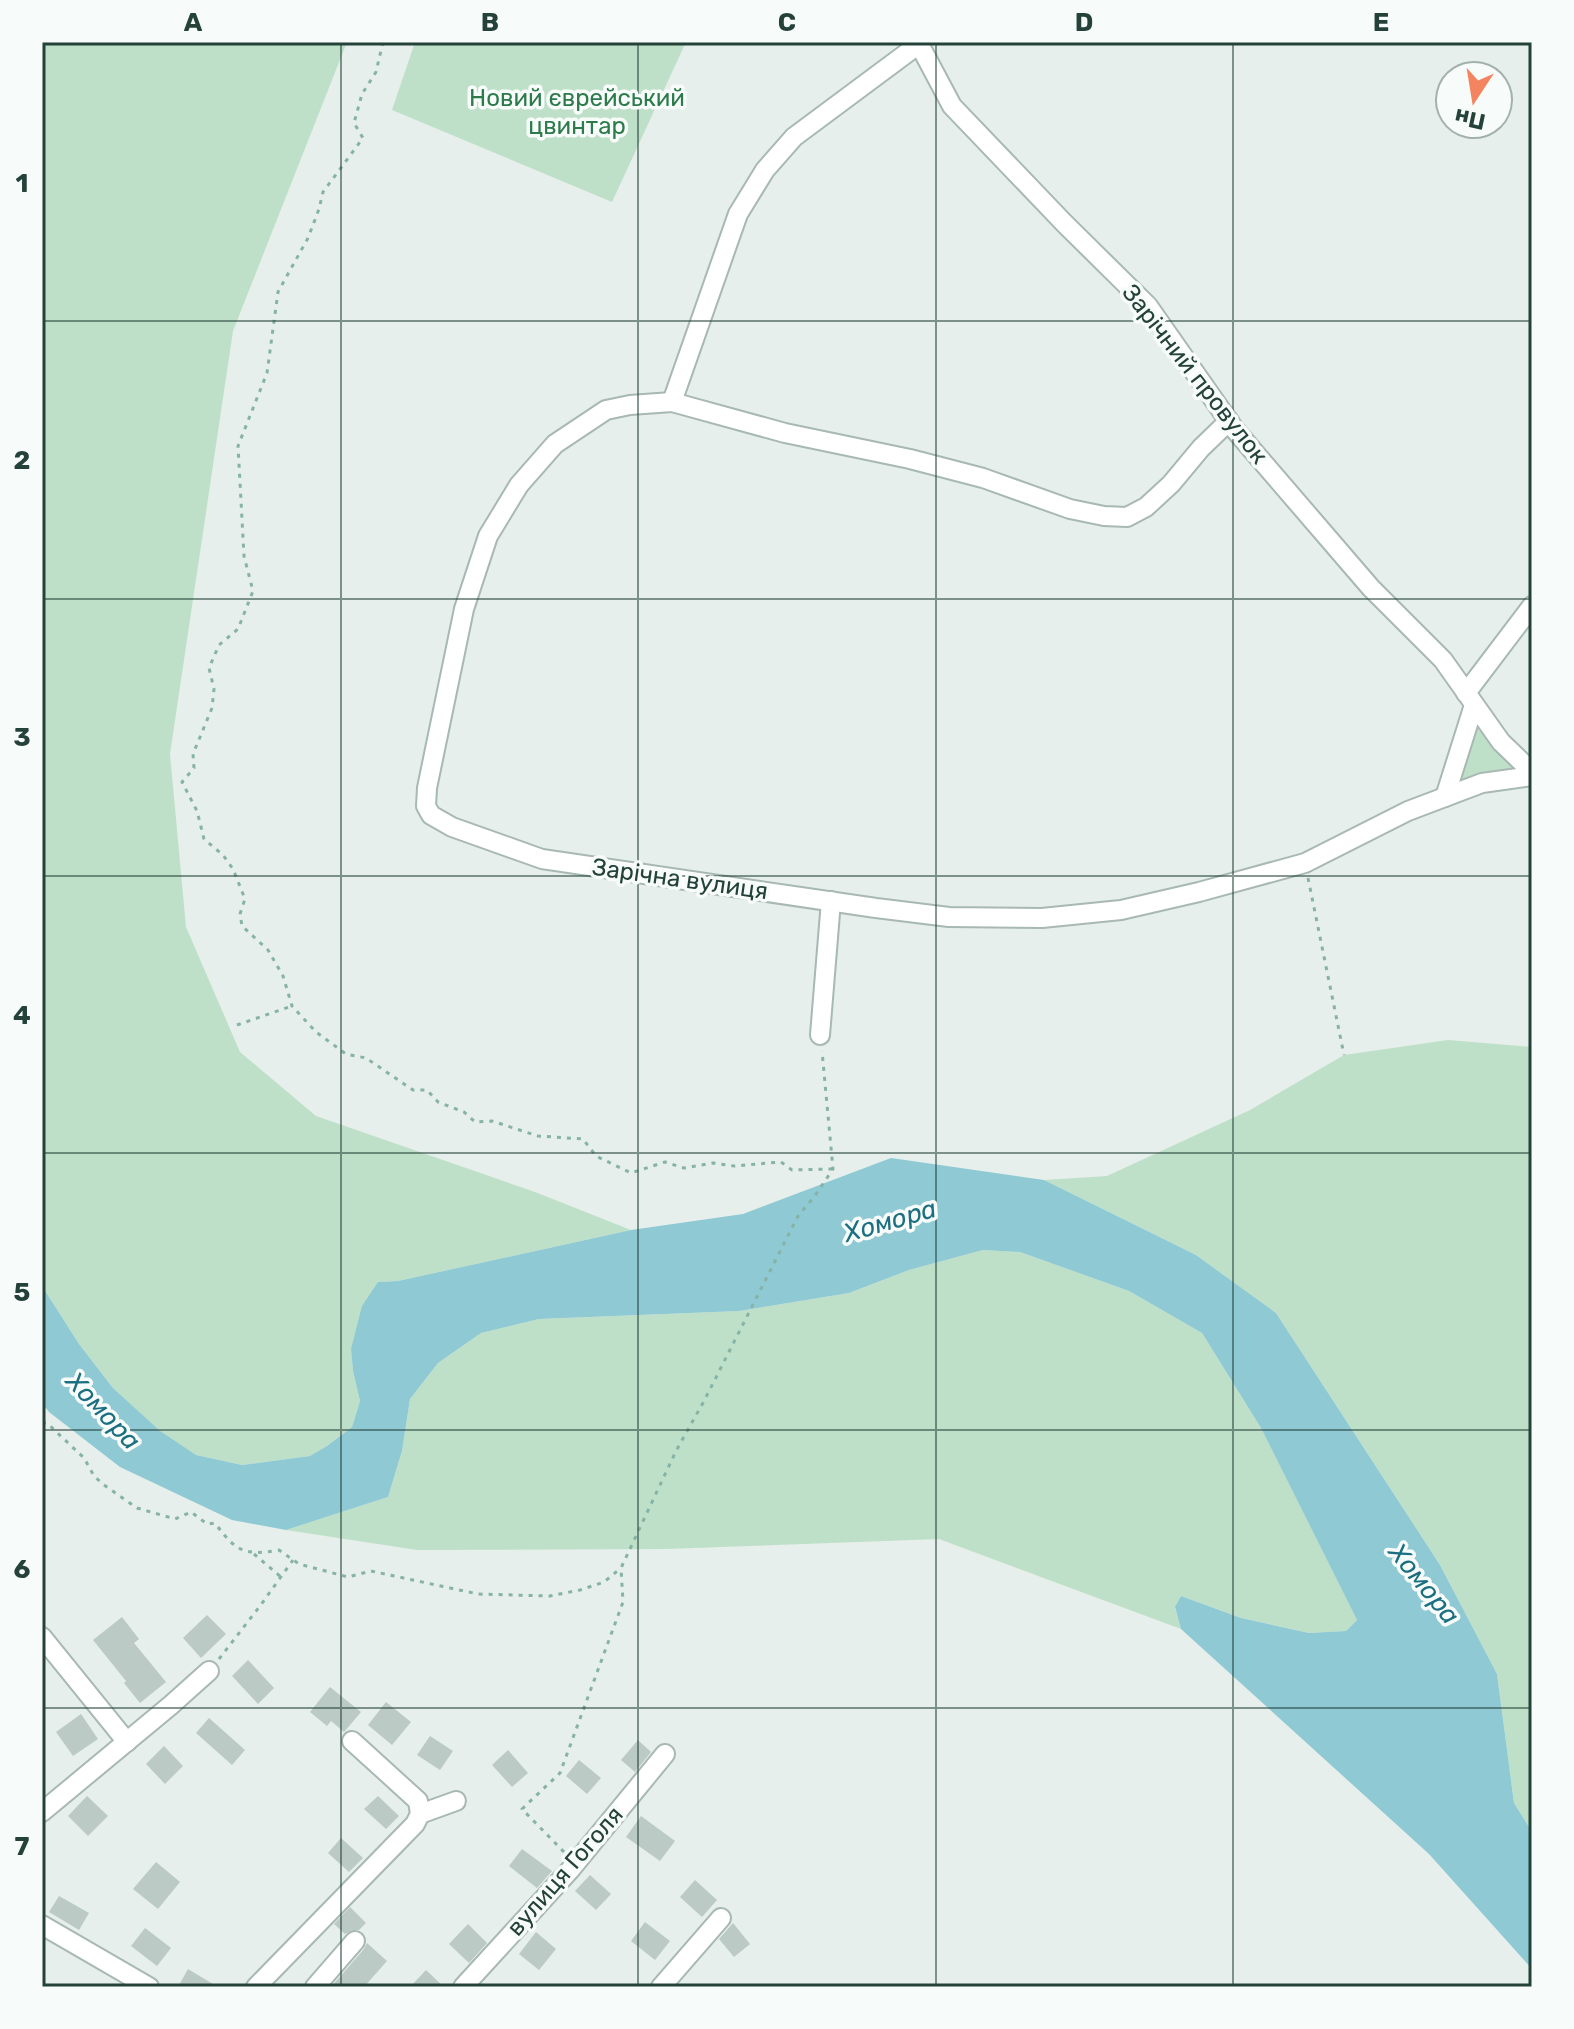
<svg xmlns="http://www.w3.org/2000/svg" width="1574" height="2029" font-family="Rubik,sans-serif">
  <rect width="100%" height="100%" fill="#e6efeb"/>
  <!-- green -->
  <g fill="#bfe0c8">
    <path d="M42 42H347L233 331 170 754 186 927 240 1052 316 1116 535 1192 631 1230 398 1281 378 1282 351 1349 353 1371 360 1401 352 1427 327 1446 310 1456 242 1465 196 1455 160 1432 113 1388 79 1344 42 1286Z"/>
    <path d="M415 42H686L612 202 392 110Z"/>
    <path d="M1474 705 1527 768 1445 797Z"/>
    <path d="M1448 1040 1532 1047V1832L1514 1803 1497 1674 1440 1565 1276 1313 1196 1255 1044 1180 1107 1176 1250 1110 1344 1055Z"/>
    <path d="M983 1250 1020 1252 1129 1291 1202 1333 1261 1428 1357 1620 1346 1631 1309 1633 1241 1618 1181 1596 1175 1608 1181 1629 939 1539 667 1549 417 1550 286 1530 388 1497 402 1451 410 1399 438 1363 481 1333 539 1319 739 1311 849 1293 909 1270Z"/>
  </g>
  <!-- water -->
  <path fill="#8ec9d4" d="M891 1158 1044 1180 1196 1255 1276 1313 1440 1565 1497 1674 1514 1803 1532 1832V1969L1429 1854 1181 1629 1175 1607 1181 1596 1241 1618 1309 1633 1346 1631 1357 1620 1261 1428 1202 1333 1129 1291 1020 1252 983 1250 909 1270 849 1293 739 1311 539 1319 481 1333 438 1363 410 1399 402 1451 388 1497 286 1530 232 1520 120 1467 49 1412 42 1403V1286L79 1344 113 1388 160 1431 196 1455 242 1465 310 1456 327 1446 352 1427 360 1401 353 1371 351 1349 362 1306 378 1282 398 1281 631 1230 743 1214Z"/>
  <!-- building -->
  <g fill="#bbcac4">
    <path d="M207 1615 226 1634 201 1658 183 1638Z"/>
    <path d="M122 1617 139 1639 134 1643 166 1682 140 1703 124 1683 126 1681 93 1640Z"/>
    <path d="M248 1660 274 1688 258 1704 232 1676Z"/>
    <path d="M330 1687 361 1712 344 1732 331 1721 327 1726 310 1712Z"/>
    <path d="M386 1702 411 1722 392 1745 368 1725Z"/>
    <path d="M81 1714 98 1739 73 1756 56 1732Z"/>
    <path d="M209 1718 245 1750 232 1765 196 1733Z"/>
    <path d="M430 1736 453 1751 440 1770 417 1755Z"/>
    <path d="M638 1740 651 1752 635 1772 621 1760Z"/>
    <path d="M164 1746 183 1766 165 1784 146 1764Z"/>
    <path d="M508 1750 528 1773 512 1787 492 1765Z"/>
    <path d="M579 1760 601 1778 587 1794 566 1776Z"/>
    <path d="M87 1796 108 1816 88 1836 68 1816Z"/>
    <path d="M378 1796 399 1816 386 1829 364 1809Z"/>
    <path d="M641 1816 675 1841 660 1861 626 1837Z"/>
    <path d="M341 1838 363 1858 349 1872 328 1853Z"/>
    <path d="M522 1849 552 1871 537 1888 509 1866Z"/>
    <path d="M156 1862 180 1882 158 1909 133 1889Z"/>
    <path d="M590 1875 611 1894 596 1910 575 1891Z"/>
    <path d="M695 1880 717 1900 702 1917 680 1897Z"/>
    <path d="M59 1896 89 1913 79 1930 49 1912Z"/>
    <path d="M350 1907 366 1923 359 1930H352L345 1934 334 1924Z"/>
    <path d="M645 1922 670 1941 655 1960 631 1941Z"/>
    <path d="M733 1923 750 1944 734 1957 719 1939Z"/>
    <path d="M468 1924 487 1943 469 1963 449 1944Z"/>
    <path d="M145 1928 171 1948 157 1966 131 1946Z"/>
    <path d="M536 1932 556 1949 539 1970 519 1954Z"/>
    <path d="M367 1943 387 1961 364 1987H331L364 1949Z"/>
    <path d="M188 1969 218 1987H178Z"/>
    <path d="M426 1970 444 1987H410Z"/>
  </g>
  <g fill="none" stroke-linecap="round" stroke-linejoin="round">
    <!-- minor casing -->
    <g stroke="#a8b8b2" stroke-width="22">
      <g id="minor">
        <path d="M918 42 952 106 1064 223 1148 306 1235 430 1371 588 1443 660 1501 742 1528 768 1532 770"/>
        <path d="M672 402 738 214 765 170 794 137 919 44"/>
        <path d="M1229 421 1201 448 1171 484 1146 507 1127 517 1104 516 1070 509 983 478 910 459 785 433 672 402 630 405 606 410 555 444 519 485 488 536 464 609 427 788 426 806 431 815 452 827 542 859 876 908 949 917 1042 918 1121 910 1199 892 1305 863 1408 811 1482 783 1532 776"/>
        <path d="M1466 693 1532 606"/>
        <path d="M1445 797 1474 705"/>
        <path d="M820 1035 831 901"/>
        <path d="M42 1637 127 1742"/>
        <path d="M42 1812 171 1705 209 1671"/>
        <path d="M420 1814 456 1801"/>
        <path d="M42 1925 149 1987"/>
        <path d="M256 1987 415 1824 420 1814 418 1801 352 1741"/>
        <path d="M315 1987 355 1941"/>
        <path d="M463 1987 570 1870 665 1754"/>
        <path d="M661 1987 721 1918"/>
      </g>
    </g>
    <!-- path -->
    <g stroke="#86b3a5" stroke-width="3" stroke-dasharray="4 6" stroke-linecap="butt">
      <path d="M383 42 376 72 362 94 354 123 363 138 323 192 319 209 308 238 278 292 267 373 238 446 244 556 253 591 238 629 219 645 209 668 214 689 212 708 193 754 194 768 182 782 197 811 204 839 223 855 233 869 245 899 240 914 242 926 268 950 283 976 292 1006 316 1032 346 1054 366 1058 413 1090H427L438 1102 464 1112 475 1122 492 1121 538 1136 583 1139 596 1156 631 1173 665 1162 684 1168 713 1163 734 1166 781 1162 792 1170 833 1169"/>
      <path d="M1308 878 1344 1055"/>
      <path d="M237 1025 292 1006"/>
      <path d="M42 1423H47L84 1458 94 1476 104 1485 137 1508 175 1519 191 1512 207 1524 215 1523C236 1552 245 1556 279 1550L299 1564 348 1577 371 1571 478 1594 550 1596 580 1590 604 1582 621 1568"/>
      <path d="M254 1554 281 1577"/>
      <path d="M219 1659 260 1606 293 1560"/>
      <path d="M564 1852 522 1809 560 1773 623 1602 621 1568 676 1451 704 1401 798 1216 814 1197 833 1169 822 1051"/>
    </g>
    <!-- minor -->
    <use href="#minor" stroke="#fff" stroke-width="18"/>
  </g>
  <!-- grid -->
  <path fill="none" stroke="#24423a" stroke-width="2" stroke-opacity="0.55" d="M341 42V1987M638 42V1987M936 42V1987M1233 42V1987M42 321H1532M42 599H1532M42 876H1532M42 1153H1532M42 1430H1532M42 1708H1532"/>
  <g text-anchor="middle" dominant-baseline="central" stroke-width="7" stroke-linejoin="round" paint-order="stroke">
    <!-- park labels -->
    <g font-size="24" fill="#2d7a4b" stroke="#f7fbf9">
      <text x="577" y="98">Новий єврейський<tspan x="577" dy="28">цвинтар</tspan></text>
    </g>
    <!-- street labels -->
    <g font-size="24" fill="#24423a" stroke="#f7fbf9">
      <text transform="translate(1195 374) rotate(52)">Зарічний провулок</text>
      <text transform="translate(680 879) rotate(8)">Зарічна вулиця</text>
      <text transform="translate(565 1871) rotate(-49)">вулиця Гоголя</text>
    </g>
    <!-- water labels -->
    <g font-size="26" font-style="italic" fill="#1c6f80" stroke="#f7fbf9">
      <text transform="translate(890 1221) rotate(-16)">Хомора</text>
      <text transform="translate(103 1411) rotate(47)">Хомора</text>
      <text transform="translate(1424 1584) rotate(51)">Хомора</text>
    </g>
  </g>
  <!-- border -->
  <rect width="1574" height="2029" fill="none" stroke="#f7fbf9" stroke-width="88"/>
  <!-- north arrow -->
  <g transform="translate(1474 100) rotate(192)"><circle r="38" fill="#f7fbf9" stroke="#a3b1ad" stroke-width="2"/>
  <path d="M0-6L14 30L0 20L-14 30Z" fill="#f4845f"/>
  <text y="-12" font-size="22" font-weight="bold" text-anchor="middle" fill="#24423a">Пн</text>
  </g>
  <rect x="44" y="44" width="1486" height="1941" fill="none" stroke="#24423a" stroke-width="3"/>
  <g font-size="26" text-anchor="middle" font-weight="bold" fill="#24423a">
    <text x="193" y="31">A</text>
    <text x="490" y="31">B</text>
    <text x="787" y="31">C</text>
    <text x="1084" y="31">D</text>
    <text x="1381" y="31">E</text>
    <text x="22" y="192">1</text>
    <text x="22" y="469">2</text>
    <text x="22" y="746">3</text>
    <text x="22" y="1024">4</text>
    <text x="22" y="1301">5</text>
    <text x="22" y="1578">6</text>
    <text x="22" y="1855">7</text>
  </g>
</svg>
